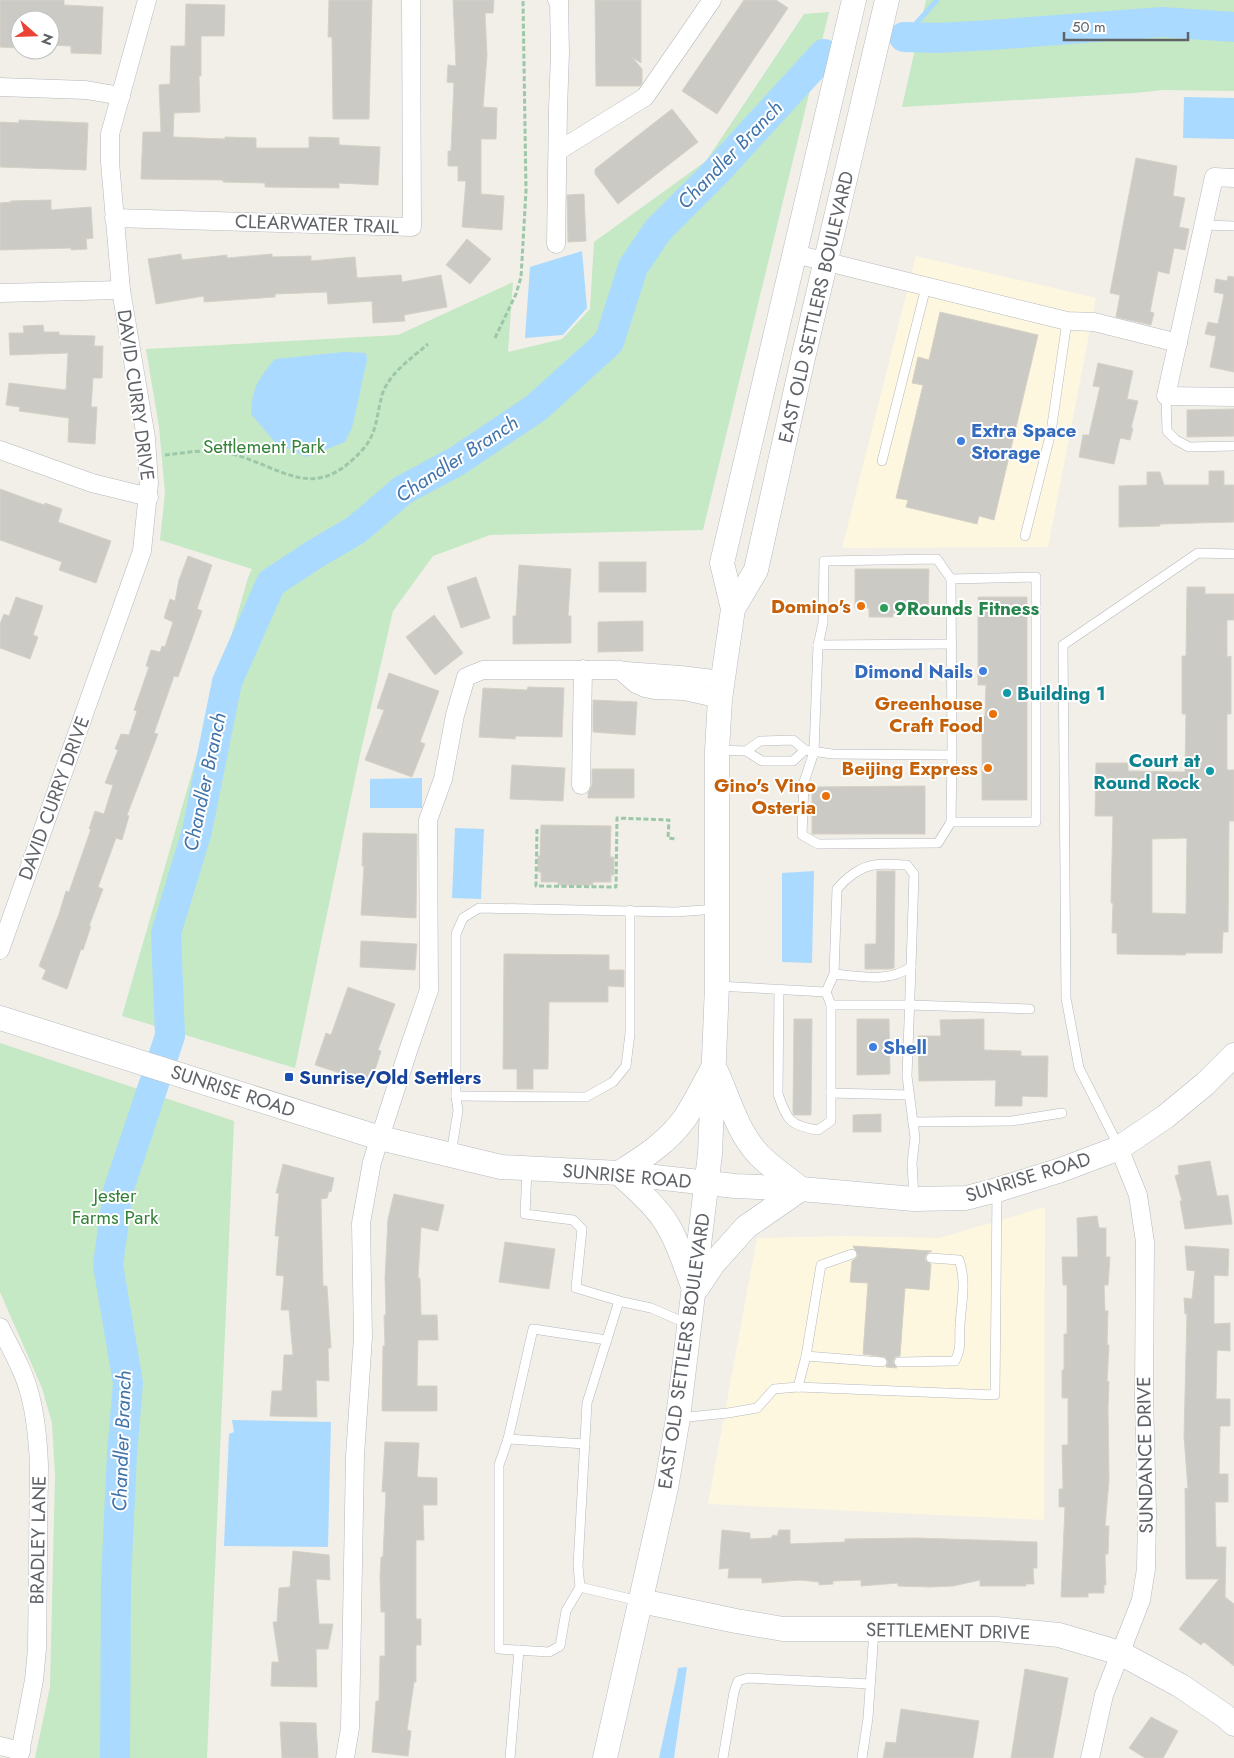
<svg xmlns="http://www.w3.org/2000/svg" width="1234" height="1758" font-family="Jost,sans-serif">
  <rect width="100%" height="100%" fill="#f1efe8"/>
  <!-- commercial -->
  <g fill="#fef7e0">
    <path d="M916 256 1096 298 1048 547 842 548Z"/>
    <path d="M1045 1207 1044 1520 708 1504 757 1238 844 1236 939 1238Z"/>
  </g>
  <!-- green -->
  <g fill="#c5e8c5">
    <path d="M926 0H1234V91L1163 90 1135 93 902 107Z"/>
    <path d="M829 12 703 530 490 535 433 556 393 611 359 759 295 1068 122 1016 248 578 252 569 160 540 165 493 159 427 146 349 398 335 513 282 508 352 562 339 590 309 594 242 706 161 804 14Z"/>
    <path d="M0 1043 234 1121 207 1758H35L50 1687 55 1475 52 1423 42 1388 0 1292Z"/>
  </g>
  <!-- water -->
  <g fill="#aadaff">
    <path d="M1184 97 1234 98V139L1183 138Z"/>
    <path d="M582 251 587 308 563 335 525 338 530 267Z"/>
    <path d="M344 352 366 353 367 360 352 428 345 442 306 457 275 442 251 414C252 388 258 379 275 359Z"/>
    <path d="M422 778V808H370V779Z"/>
    <path d="M455 828 484 829 481 899 452 898Z"/>
    <path d="M814 871 812 963 782 962V873Z"/>
    <path d="M232 1420 331 1422 328 1547 224 1546 229 1434 234 1432Z"/>
    <path d="M687 1667 674 1758H659L677 1675 678 1668Z"/>
  </g>
  <g fill="none" stroke-linecap="round" stroke-linejoin="round">
    <!-- stream -->
    <path stroke="#aadaff" stroke-width="5" d="M904 37 937 0"/>
    <!-- river -->
    <g stroke="#aadaff" stroke-width="30">
      <path d="M904 37 939 38 991 35 1162 22 1234 27"/>
      <path d="M115 1758 116 1582 122 1454 128 1383 108 1265 118 1191 170 1036 166 933 197 831 227 682 271 583 315 554 356 530 403 490 457 461 536 408 609 342 633 267 658 230 716 172 824 54"/>
    </g>
  </g>
  <!-- building -->
  <g fill="#cccac5" stroke="#d6d1c6" fill-rule="evenodd">
    <path d="M0 0H64V5L103 7 101 54 71 53V46L50 45V20H20V48L0 47Z"/>
    <path d="M329 0H372L369 119H333L332 37H328Z"/>
    <path d="M453 0H494L493 13H485L487 55 483 107 497 108 496 139H481V194L504 196 502 230 462 227 466 181H458V166H448V151H451L454 83 447 82 448 65 456 66Z"/>
    <path d="M595 0H641V63L632 57 642 69V83L640 86H596Z"/>
    <path d="M744 0H776L788 8 717 114 682 91Z"/>
    <path d="M186 4 225 5 224 36H201V76H199L200 112 174 113 173 137 225 139V137L256 138V148H309V137L339 138V145L380 147 378 185 339 183V188L265 187V183L223 182V180L141 179 143 132H161L159 85 170 84 171 46H185Z"/>
    <path d="M672 109 698 142 618 204 595 174V169Z"/>
    <path d="M19 120 88 123 86 170 0 167V122L19 123Z"/>
    <path d="M1136 158 1177 166 1173 196 1185 198 1179 227 1189 229 1185 250 1174 248 1169 274 1158 271 1150 312 1154 313 1151 325 1116 317 1120 295 1110 293Z"/>
    <path d="M584 194 586 241 568 242 567 195Z"/>
    <path d="M51 200V210L91 207 93 238 86 239 87 249 71 250V248L0 250V203L11 202V201Z"/>
    <path d="M467 239 491 259 470 284 446 265Z"/>
    <path d="M181 254 182 260 227 255V258L272 254V257L311 256V261L355 257 357 278 401 275 402 282 441 275 447 307 404 315 405 321 373 323 372 301 328 304 327 292 275 294V297L204 302V296L156 304 148 259Z"/>
    <path d="M1228 276 1234 277V372L1210 367 1216 336 1205 334 1208 322 1218 324 1224 294 1214 292 1216 279 1227 281Z"/>
    <path d="M940 312 1038 335 994 520 979 516 977 524 906 507 908 500 896 498 923 385 912 383 918 357 929 360Z"/>
    <path d="M43 325 44 332H59V335L95 336 94 346H103L102 378H93L91 407H97L95 444 68 442 69 418 19 411 20 407 6 405 9 383 66 390 68 353 10 355 9 333H24L23 326Z"/>
    <path d="M1098 363 1133 371 1127 399 1138 401 1131 428H1133L1130 440 1120 438 1114 464 1079 457 1083 435H1089L1100 387 1093 386Z"/>
    <path d="M1234 409V436L1187 437V410Z"/>
    <path d="M1209 471H1224V485H1234V522L1160 524V526L1119 527V486L1147 485V472H1160L1164 485H1209Z"/>
    <path d="M0 489 44 505 45 503 62 509 58 522 111 541 96 583 59 570 62 562 0 540Z"/>
    <path d="M188 556 212 565 197 609 202 611 178 677 174 676 154 733 158 734 127 815 129 816 122 840 116 838 98 887 103 889 89 926H91L83 950 81 949 67 989 42 979 46 970 39 966 59 914 66 891 69 892 91 829H89L95 811 104 814 113 785 105 783 118 750 115 749 121 734 129 735 137 711 134 710 149 667 146 666 151 650 160 652 162 646 165 647 173 622 164 618 170 599 175 601 179 580Z"/>
    <rect x="599" y="562" width="47" height="30"/>
    <path d="M519 565 571 569 568 616H571V643L513 644V616H516Z"/>
    <path d="M855 569H929L928 613H893V617H869V608H855Z"/>
    <path d="M476 577 490 618 461 628 447 587Z"/>
    <path d="M1187 587H1205V594H1234V620H1227V657L1231 656V714H1227V770H1234V821H1229L1228 932H1223L1222 953H1186L1185 955 1117 954V933H1112L1113 903H1111L1113 816H1095L1096 763H1128V771L1185 772 1186 714H1182V656H1186ZM1187 838 1186 914 1152 913V839Z"/>
    <path d="M16 597 43 606 33 635 38 637 30 659 0 648V624L4 614 9 616Z"/>
    <path d="M978 597H1027V800H982V718L985 716 986 685H978Z"/>
    <path d="M434 615 463 653 435 675 406 637Z"/>
    <path d="M643 621V651L598 652V622Z"/>
    <path d="M389 673 439 691 420 742 425 744 412 777 365 760 384 710 377 708Z"/>
    <path d="M528 687 564 688 562 737 516 736 515 739 479 737 483 688 527 690Z"/>
    <path d="M593 700 637 702 635 735 593 732Z"/>
    <path d="M512 765 565 768 563 801 510 799Z"/>
    <path d="M592 769H634V798H588V793L592 785Z"/>
    <path d="M925 786V834H812V787Z"/>
    <path d="M541 825 611 826 610 857H614V875H611V882H593V885H558V882H541V872H538V856H540Z"/>
    <path d="M363 833 417 834 416 918 361 915 364 866H362Z"/>
    <path d="M877 871H895L894 968 889 969H865V944H876Z"/>
    <path d="M361 941 417 944 415 970 360 967Z"/>
    <path d="M504 954 609 955V970H624V987L608 986V1002H549L548 1069H533V1089H517V1069H503Z"/>
    <path d="M348 987 395 1004 378 1050 381 1051 371 1083 315 1065 326 1033 331 1035Z"/>
    <path d="M794 1019H812L811 1115H794L793 1112Z"/>
    <path d="M857 1019H889L890 1074 857 1075Z"/>
    <path d="M984 1019V1050L1021 1051V1056H1048L1047 1097 1022 1096V1106H995L996 1080 919 1081 918 1036H941L940 1020Z"/>
    <path d="M881 1114V1132H853V1115Z"/>
    <path d="M1210 1161 1217 1196 1228 1195 1232 1224 1185 1229 1180 1201H1182L1175 1176 1179 1174 1178 1166Z"/>
    <path d="M283 1164 334 1178 331 1192 329 1191 327 1198 321 1199 323 1286H327L331 1348H328L329 1381 316 1380 317 1417 270 1416 272 1391H282L284 1355H293L289 1310H281L284 1276 276 1275 279 1236H275L279 1193H276Z"/>
    <path d="M394 1194 444 1205 438 1231 421 1227 418 1278H420L421 1315H437L438 1340H418L417 1386H437V1411H382L383 1346H385L384 1315H386L385 1278 388 1219Z"/>
    <path d="M1097 1216 1099 1228H1106V1257H1110L1108 1285H1104L1105 1311H1108L1107 1345H1109L1107 1382 1109 1381 1108 1408 1109 1480 1105 1526H1109L1108 1554H1105L1106 1585H1104V1593H1088V1597H1061L1065 1507H1059V1489H1063L1062 1445H1068V1398H1062V1370H1064V1334H1067V1285H1063L1062 1257H1078L1077 1218Z"/>
    <path d="M505 1242 555 1249 549 1289 499 1282Z"/>
    <path d="M853 1246 932 1251 928 1253 925 1257 926 1261 931 1264 929 1290 905 1288 900 1356 895 1357 893 1362 897 1368 886 1367 888 1362 885 1357 863 1354 868 1283 850 1282 852 1261 856 1258 858 1255Z"/>
    <path d="M1185 1246 1229 1249 1228 1276 1214 1275V1324L1230 1323V1351L1217 1350 1216 1399H1230V1426H1220L1219 1474H1228V1502H1215L1216 1547H1226L1225 1597 1234 1604V1666L1204 1642 1201 1645 1179 1629 1219 1579H1186L1185 1488 1188 1489 1184 1436 1187 1314H1185L1184 1298 1192 1299 1195 1271 1187 1270Z"/>
    <path d="M385 1442 419 1443 417 1477 437 1478V1505H423L424 1540H416V1619H421V1645H416V1682H414L407 1730 411 1731 408 1756 372 1752 376 1701H379L380 1656H385V1612H381L380 1577 381 1557H383L386 1492H382Z"/>
    <path d="M722 1530 750 1533V1539L771 1538 773 1535 777 1536 779 1530H790V1544L845 1542V1539L918 1538 1037 1542V1568H1033L1034 1584H1026V1586H980V1580L953 1586 930 1587 898 1586V1583L861 1586V1580L833 1581V1584L819 1585V1582L800 1580 762 1583V1578H728L729 1568 719 1569Z"/>
    <path d="M293 1551 329 1555 330 1580 316 1579 319 1624H333L328 1649H316L317 1687 271 1686 272 1662H279L273 1622H277L279 1588 290 1587Z"/>
    <path d="M1025 1669 1068 1678 1053 1758H1011Z"/>
    <path d="M901 1709 979 1721 973 1758H883L886 1742 896 1743Z"/>
    <path d="M1151 1717 1178 1731 1163 1758H1145L1129 1748Z"/>
    <path d="M280 1722 316 1723 318 1758H282Z"/>
  </g>
  <g fill="none" stroke-linecap="round" stroke-linejoin="round">
    <!-- lane casing -->
    <g stroke="#b5b8bc" stroke-width="10">
      <g id="lane">
        <path d="M1204 225 1234 226"/>
        <path d="M1166 396 1167 431 1176 440 1189 447 1234 446"/>
        <path d="M882 461 926 287"/>
        <path d="M1025 536 1051 432 1067 321"/>
        <path d="M818 645 823 623 824 561 937 559 951 579"/>
        <path d="M718 750 746 751 762 761H793L805 750 793 740 760 741 746 751"/>
        <path d="M805 750 832 754 952 755 951 822H1036V577L951 579 952 755"/>
        <path d="M951 822 938 843 818 844 802 835 804 782 814 752 818 645 952 644"/>
        <path d="M911 967 907 1076 915 1138 912 1163 914 1198"/>
        <path d="M834 974C860 976 888 983 911 967L914 874 907 865C897 865 884 863 874 865 860 867 846 878 837 889L834 974 826 992 831 1005V1093L909 1095"/>
        <path d="M717 986 826 992"/>
        <path d="M779 989 778 1094C787 1120 790 1126 818 1130L831 1121V1093"/>
        <path d="M831 1005H909L1030 1009"/>
        <path d="M456 1096 586 1097 613 1082 626 1066 630 1033V910"/>
        <path d="M913 1122 1012 1121 1062 1113"/>
        <path d="M1119 1147 1079 1068 1066 998 1063 645 1198 553 1234 554"/>
        <path d="M451 1154 458 1111 456 1096V934L463 918 479 908 676 912 716 909"/>
        <path d="M527 1170 525 1214 573 1220 582 1229 576 1288 623 1302 651 1308 688 1324"/>
        <path d="M619 1301 587 1403 578 1566 580 1587 639 1601"/>
        <path d="M806 1356 882 1362"/>
        <path d="M899 1362 955 1361C962 1348 959 1340 960 1326 961 1303 967 1283 959 1260L931 1258"/>
        <path d="M798 1387 806 1356 821 1265 852 1254"/>
        <path d="M678 1418 728 1413 757 1408 774 1389 798 1387 995 1395 997 1191"/>
        <path d="M508 1439 533 1329 607 1340"/>
        <path d="M580 1587 566 1611 560 1646 549 1652 499 1649V1465L508 1439 585 1444"/>
        <path d="M510 1758 519 1650"/>
        <path d="M723 1758 734 1692 738 1681 748 1678 870 1684"/>
        <path d="M862 1758 868 1718 874 1630"/>
      </g>
    </g>
    <!-- street casing -->
    <g stroke="#b5b8bc" stroke-width="19">
      <g id="street">
        <path d="M0 87 86 90 121 96"/>
        <path d="M558 151 645 97 712 0"/>
        <path d="M1234 178 1214 177 1166 396 1234 397"/>
        <path d="M114 218 412 227 411 0"/>
        <path d="M556 244 558 109 560 53 559 1 557 0"/>
        <path d="M795 254 1067 321 1094 322 1178 343"/>
        <path d="M0 293 121 290"/>
        <path d="M0 450 92 483 149 497"/>
        <path d="M620 670 636 684 645 688 655 690 684 691 720 699"/>
        <path d="M581 785 583 669"/>
        <path d="M0 950 142 551 149 483 146 438 121 290 110 162V134L147 0"/>
        <path d="M0 1327C11 1349 24 1371 30 1395 36 1418 38 1442 39 1465L37 1649 34 1680 19 1758"/>
        <path d="M0 1746 21 1751"/>
        <path d="M345 1758 350 1728 355 1456 363 1337 361 1223 372 1162 409 1048 429 990 428 820 443 779 455 715 466 677 483 670H613L680 675 722 680"/>
        <path d="M1090 1758 1104 1695 1141 1600 1146 1569 1147 1514 1144 1397 1145 1242 1138 1195 1119 1148"/>
      </g>
    </g>
    <!-- secondary casing -->
    <g stroke="#b6babf" stroke-width="25">
      <g id="secondary">
        <path d="M733 609 722 563 854 0"/>
        <path d="M0 1018 380 1138 501 1167 619 1173 735 1186 801 1189 914 1199 966 1198 997 1190 1061 1170 1119 1148 1165 1117 1205 1084 1234 1055"/>
        <path d="M717 1073C729 1100 738 1133 759 1155 772 1168 787 1178 801 1189"/>
        <path d="M693 1286C684 1263 677 1238 663 1218 651 1201 634 1187 619 1173 643 1158 668 1142 685 1118 695 1103 703 1086 712 1070"/>
        <path d="M697 1288 713 1264 746 1227 801 1189"/>
        <path d="M641 1601 736 1621 783 1629H996L1059 1635 1120 1653 1181 1686 1225 1716 1234 1724"/>
        <path d="M605 1758 666 1488 678 1418 710 1154 717 986V750L720 699 733 609 756 570 803 358 887 0"/>
      </g>
    </g>
    <!-- path -->
    <g stroke="#9cc7a9" stroke-width="3" stroke-dasharray="5 2.5" stroke-linecap="butt">
      <path d="M495 338 516 294 521 277 526 191 523 0"/>
      <path d="M165 455C186 453 208 448 229 453 286 468 314 505 364 448 377 433 377 413 382 395 389 373 412 358 428 344"/>
      <path d="M537 829 536 886 616 887 617 818 669 820 668 838 677 839"/>
    </g>
    <!-- lane -->
    <use href="#lane" stroke="#fff" stroke-width="9"/>
    <!-- street -->
    <use href="#street" stroke="#fff" stroke-width="18"/>
    <!-- secondary -->
    <use href="#secondary" stroke="#fff" stroke-width="24"/>
  </g>
  <!-- markers -->
  <g fill="#3f7fe0" stroke="#fff" stroke-width="2">
    <circle cx="961" cy="441" r="5"/>
    <circle cx="983" cy="671" r="5"/>
    <circle cx="873" cy="1047" r="5"/>
  </g>
  <g fill="#e8710a" stroke="#fff" stroke-width="2">
    <circle cx="861" cy="606" r="5"/>
    <circle cx="993" cy="714" r="5"/>
    <circle cx="988" cy="768" r="5"/>
    <circle cx="826" cy="796" r="5"/>
  </g>
  <circle fill="#2e9e5b" stroke="#fff" stroke-width="2" cx="884" cy="608" r="5"/>
  <g fill="#0f9aa8" stroke="#fff" stroke-width="2">
    <circle cx="1007" cy="693" r="5"/>
    <circle cx="1210" cy="771" r="5"/>
  </g>
  <rect fill="#1a4fb4" stroke="#fff" stroke-width="2" x="284" y="1072" width="10" height="10" rx="2.5"/>
  <g text-anchor="middle" dominant-baseline="central" stroke-width="4" stroke-linejoin="round" paint-order="stroke">
    <!-- street labels -->
    <g font-size="19" fill="#5f6368" stroke="#fff">
      <text transform="translate(317 224) rotate(2)">CLEARWATER TRAIL</text>
      <text transform="translate(816 307) rotate(-77)">EAST OLD SETTLERS BOULEVARD</text>
      <text transform="translate(136 395) rotate(82)">DAVID CURRY DRIVE</text>
      <text transform="translate(54 798) rotate(-70)">DAVID CURRY DRIVE</text>
      <text transform="translate(233 1091) rotate(18)">SUNRISE ROAD</text>
      <text transform="translate(627 1176) rotate(5)">SUNRISE ROAD</text>
      <text transform="translate(1028 1177) rotate(-17)">SUNRISE ROAD</text>
      <text transform="translate(684 1351) rotate(-82)">EAST OLD SETTLERS BOULEVARD</text>
      <text transform="translate(1145 1455) rotate(-91)">SUNDANCE DRIVE</text>
      <text transform="translate(38 1540) rotate(-89)">BRADLEY LANE</text>
      <text transform="translate(948 1631) rotate(1)">SETTLEMENT DRIVE</text>
    </g>
    <!-- shop labels -->
    <g font-size="19" font-weight="bold" fill="#366cbe" stroke="#fff" text-anchor="start">
      <text x="971" y="430">Extra Space<tspan x="971" dy="22">Storage</tspan></text>
      <text x="973" y="671" text-anchor="end">Dimond Nails</text>
      <text x="883" y="1047">Shell</text>
    </g>
    <!-- park labels -->
    <g font-size="19" fill="#348238" stroke="#fff">
      <text x="264" y="446">Settlement Park</text>
      <text x="115" y="1195">Jester<tspan x="115" dy="22">Farms Park</tspan></text>
    </g>
    <!-- food labels -->
    <g font-size="19" font-weight="bold" fill="#c56008" stroke="#fff" text-anchor="end">
      <text x="851" y="606">Domino's</text>
      <text x="983" y="703">Greenhouse<tspan x="983" dy="22">Craft Food</tspan></text>
      <text x="978" y="768">Beijing Express</text>
      <text x="816" y="785">Gino's Vino<tspan x="816" dy="22">Osteria</tspan></text>
    </g>
    <!-- leisure labels -->
    <g font-size="19" font-weight="bold" fill="#27864d" stroke="#fff" text-anchor="start">
      <text x="894" y="608">9Rounds Fitness</text>
    </g>
    <!-- culture labels -->
    <g font-size="19" font-weight="bold" fill="#0d838f" stroke="#fff" text-anchor="start">
      <text x="1017" y="693">Building 1</text>
      <text x="1200" y="760" text-anchor="end">Court at<tspan x="1200" dy="22">Round Rock</tspan></text>
    </g>
    <!-- transit labels -->
    <g font-size="19" font-weight="bold" fill="#164399" stroke="#fff" text-anchor="start">
      <text x="299" y="1077">Sunrise/Old Settlers</text>
    </g>
    <!-- water labels -->
    <g font-size="20" font-style="italic" fill="#4174aa" stroke="#fff">
      <text transform="translate(730 155) rotate(-46)">Chandler Branch</text>
      <text transform="translate(457 459) rotate(-33)">Chandler Branch</text>
      <text transform="translate(205 782) rotate(-78)">Chandler Branch</text>
      <text transform="translate(122 1441) rotate(-88)">Chandler Branch</text>
    </g>
  </g>
  <!-- north arrow -->
  <g transform="translate(35 35) rotate(110)"><circle r="24" fill="#ffffff" stroke="#bfc1c3"/>
  <path d="M0-4L9 19L0 12L-9 19Z" fill="#ea4335"/>
  <text y="-8" font-size="14" font-weight="bold" text-anchor="middle" fill="#5f6368">N</text>
  </g>
  <!-- scale -->
  <path d="M1064 32v8h124v-8" fill="none" stroke="#5f6368" stroke-width="2.5"/>
  <text x="1072" y="32" font-size="15" fill="#5f6368" stroke="#ffffff" stroke-width="4" paint-order="stroke">50 m</text>
</svg>
